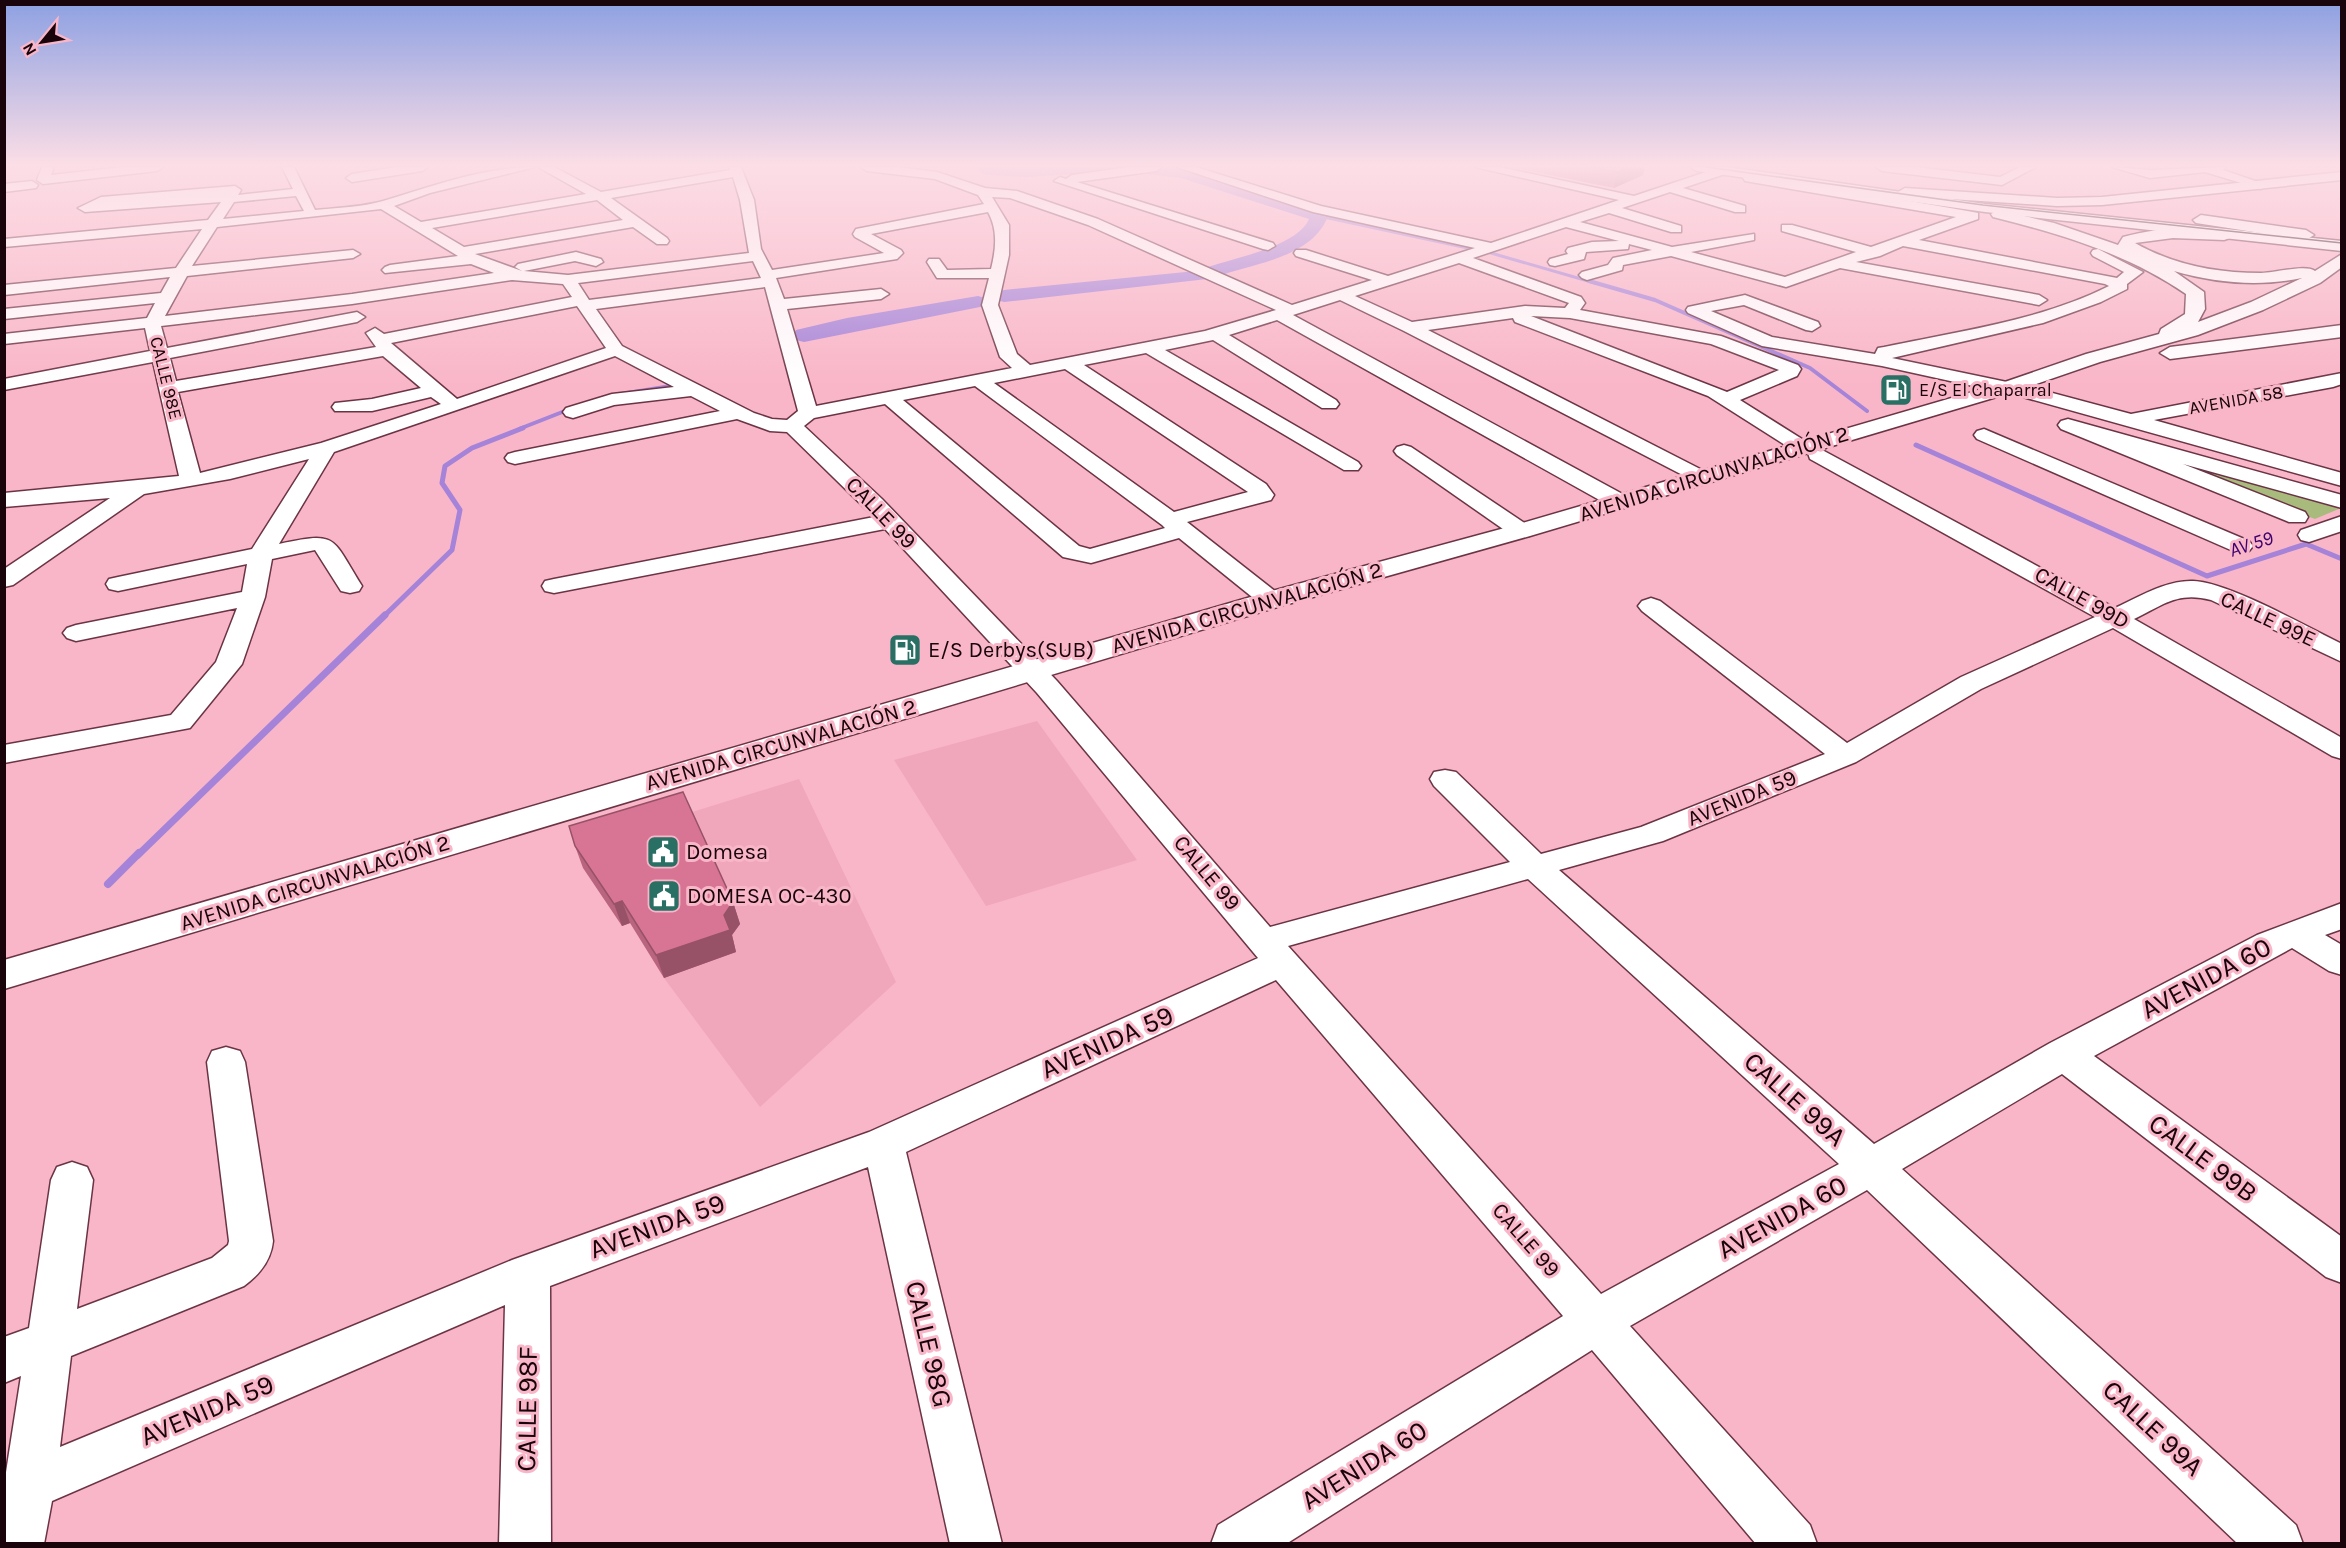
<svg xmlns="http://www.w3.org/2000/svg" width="2346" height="1548" font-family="Karla,sans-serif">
  <rect width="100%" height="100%" fill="#f9b6c8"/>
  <!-- built -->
  <g fill="#f0a7bb">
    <path d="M1037 721 1137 860 986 906 894 760Z"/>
    <path d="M799 779 896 982 760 1107 664 978 736 952 689 813Z"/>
  </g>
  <!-- green -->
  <path fill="#a9ba7d" d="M2179 459 2341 508 2315 519 2173 465Z"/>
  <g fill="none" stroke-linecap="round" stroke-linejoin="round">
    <!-- stream-far4 -->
    <path stroke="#a483d8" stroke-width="3" d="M1319 216 1491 253 1595 283"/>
    <!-- stream-far3 -->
    <g stroke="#a483d8" stroke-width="4">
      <path d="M1589 281 1655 300 1810 368 1867 411"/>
      <path d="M615 395 671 386"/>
      <path d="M519 429 570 409"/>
    </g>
    <!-- stream-far2 -->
    <g stroke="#a483d8" stroke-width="5">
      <path d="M1916 445 2207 576 2306 544 2342 559"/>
      <path d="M384 616 452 550 460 510 442 483 445 466 472 448 523 428"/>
    </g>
    <!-- stream-far1 -->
    <path stroke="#a483d8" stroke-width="7" d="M138 855 385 615"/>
    <!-- stream -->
    <path stroke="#a483d8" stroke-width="8" d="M108 884 139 853"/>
    <!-- river -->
    <g fill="#a483d8" fill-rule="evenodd">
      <path d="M977 167H1117L1109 172 1026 177 987 175 981 173Z"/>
      <path d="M1138 167 1183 168 1325 212 1328 216C1313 256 1258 263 1222 275L1210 276 1207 279 1004 302 997 300 994 296 997 292 1004 290 1206 270 1208 267C1234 258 1298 246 1309 219L1181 178 1138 173 1136 170Z"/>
      <path d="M978 296 985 298 988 302 985 306 804 342 796 340 793 335 796 330 847 318Z"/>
    </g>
    <!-- minor casing -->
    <g stroke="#6b3445" stroke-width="3">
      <g id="minor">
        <path d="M42 167H54L51 175 123 167H163L157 171 43 184 37 180Z"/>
        <path d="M282 167H294L315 210C337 208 362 207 383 201 433 186 483 167 535 167L430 193 394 206 421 222 586 194 538 167H554L601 192 730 170 729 167H741L754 200 761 249 772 270 884 253 855 237 853 234 856 229 984 204 978 195 935 179 867 171 861 167H897L937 172 985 188 1017 191 1098 219 1292 305 1372 280 1296 256 1294 253 1296 250H1306L1388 276 1475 248 1313 212 1177 167H1196L1321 206 1491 243 1619 200 1475 167H1499L1634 196 1721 167 1725 168V174L1683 188 1745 206V212H1735L1670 192 1622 208 1681 226V232H1671L1609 213 1580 222 1672 247 1754 234V240L1691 252 1785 277 1856 252 1782 231V225H1792L1871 247 1956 217 1745 181 1743 178 1749 173 1973 212 1978 213V219L1919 240 2117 278 2124 272 2093 256 2091 253 2093 250 2098 249 2143 272 2127 284V289L2101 302 2043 323 1892 358 2026 386 2131 414 2342 373V384L2333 387 2154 420 2342 473V486L2023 397 1882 366 1762 346 1688 313 1686 310 1688 307 1745 295 1818 322 1820 326 1812 331 1806 330 1744 305 1711 311 1772 337 1875 354 1878 348 1884 347C1960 331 2039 321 2109 286L2105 284 1903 246 1880 256 1856 262 2039 295 2047 300 2039 305 1840 268 1786 287 1671 256 1623 265 1622 270 1587 280 1582 278 1579 275 1582 272 1608 265 1613 258 1652 250 1629 244 1628 249 1586 252 1584 259 1555 266 1550 265 1548 262 1550 259 1568 254 1566 251 1568 248 1592 242 1619 241 1566 227 1473 258 1581 297 1585 303 1580 310 1721 336 1798 365 1801 369 1797 376 1740 400 1810 444 1812 450 1824 451 2115 608C2139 597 2166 580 2193 581 2228 582 2307 627 2342 644V662L2211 600C2178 591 2163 605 2134 619L2342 738V759L2332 756 2113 628 1981 689 1856 762 1663 841 1559 870 1874 1144 2050 1043 2257 935 2342 903V929L2325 935 2342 945V975L2329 971 2292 948 2094 1056 2342 1237V1283L2326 1277 2062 1074 1902 1169 2296 1525 2303 1544H2238L1867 1190 1630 1326 1810 1525 1817 1544H1756L1592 1350 1286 1544H1211L1218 1525 1563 1316 1276 980 906 1152 1002 1544H950L868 1167 550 1286 551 1544H499L505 1305 52 1501 44 1544H4V1485L21 1376 4 1383V1337L29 1328 51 1180 57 1167 72 1162 87 1167 93 1180 77 1309 212 1258 228 1245 229 1241 207 1062 212 1051 226 1047 240 1051 245 1062 273 1241C271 1261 259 1275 244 1286L71 1356 60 1447 512 1260 869 1132 1258 958 1037 693 885 529 554 593 545 591 542 586 545 581 554 579 874 517 787 432 770 431 737 419 515 464 508 462 505 458 508 454 515 452 720 411 691 396 614 405 573 418 566 416 563 412 566 408 612 394 674 387 615 356 334 452 279 544C339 531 331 537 362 586L359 591 350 593 341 591 315 550 272 559 265 597 242 664 190 728 4 763V745L171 715 216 662 237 608 76 641 67 638 63 633 67 628 76 625 242 592 247 564 118 591 109 589 106 584 109 579 118 577 252 549 309 459 230 479 144 494 13 585 4 587V569L110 498 4 507V493L179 476 153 362 4 390V379L150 351 145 328 4 344V334L147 318 155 303 4 319V309L161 293 170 277 4 295V285L176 268 202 229 4 247V239L208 220 221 202 85 212 78 208 101 197 235 186 241 190 238 195 293 189ZM733 177 740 200 749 253 568 275 524 271 575 261 596 266 603 262 601 259 576 252 518 264 515 267 522 271 475 254 633 227 657 244H667L669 241 667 238 611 198ZM296 196 304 211 223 219 234 202ZM992 197 1010 198 1088 225 1276 310 1205 331 1030 365 1017 354 998 305 1009 255V225ZM597 200 623 220 464 247 432 228ZM381 209 458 256 390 265 385 267 382 270 385 273 471 264 494 273 352 294 165 316 187 276 353 258 360 254 353 250 192 266 217 227ZM988 212C998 230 996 249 991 269L947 270 939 259H929L927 262 937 278H989L982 305 1000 357 1012 368 816 406 787 309 881 299 889 294 881 289 784 299 776 278 897 259 903 253 901 250 871 234ZM753 261 761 278 589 300 578 283ZM1459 263 1569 303 1565 308 1525 306 1412 322 1355 296ZM512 280 563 284 572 297 384 334 375 328 366 333 376 347 176 381 170 358 357 322 365 317 357 312 167 348 161 326 352 304ZM765 287 798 411 787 420 772 419 754 413 622 346 596 309ZM1340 300 1404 331 1700 484 1708 483 1711 478 1708 473 1428 330 1513 318 1515 322 1708 396 1796 452 1808 453 1810 459 2095 617 1961 677 1847 743 1660 601 1651 598 1642 601 1638 606 1642 611 1825 754 1641 827 1541 854 1456 772 1445 770 1434 772 1430 779 1434 786 1510 862 1270 927 1057 681 882 499 804 426 814 418 885 404 1063 557 1091 563 1179 538 1262 605 1271 607 1280 605 1283 600 1280 595 1187 522 1271 500 1274 495 1266 484 1084 365 1146 353 1344 470H1358L1361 466 1358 462 1165 350 1213 340 1322 408H1336L1339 404 1336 400 1229 335 1277 320 1612 507H1628L1631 502 1628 497 1293 315ZM577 306 606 348 457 399 391 343ZM1531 316 1570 318 1711 344 1779 370 1727 392ZM383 356 421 388 372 399 335 403 332 407 335 411H372L431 397 441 404 321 443 200 473 178 392ZM1065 369 1248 492 1174 512 994 383ZM975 386 1162 525 1165 528 1090 549 1079 546 903 400ZM1528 879 1839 1164 1601 1294 1288 946Z"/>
        <path d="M397 167H428L422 171 352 182 346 178 352 174Z"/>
        <path d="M1129 167H1162L1156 171 1077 182 1273 243 1275 246 1268 250 1263 249 1054 181 1060 177 1066 179 1072 175Z"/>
        <path d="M1876 167H1915L2000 177 2020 167H2036L2002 185 1882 171Z"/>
        <path d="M2112 167 2150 170 2226 167 2223 170 2267 185 2261 189 2205 172 2150 178Z"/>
        <path d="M32 181 38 185 36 188 4 192V184Z"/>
        <path d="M2068 419 2342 495V508L2183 464 2305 512 2308 517 2305 522H2289L2061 429 2058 425 2061 421Z"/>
        <path d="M1984 429 2249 541 2253 546 2249 551H2233L1977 439 1974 435 1977 431Z"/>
        <path d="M1404 445 1411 447 1529 526 1532 531 1529 536H1513L1397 455 1394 451 1397 447Z"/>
        <path d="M2342 516V531L2309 542 2301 540 2298 535 2301 530Z"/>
      </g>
    </g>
    <!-- major casing -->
    <g stroke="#6b3445" stroke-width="3">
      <path id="major" d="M1690 167H1727L1985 204 2342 241V251L1985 212 1697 171Z"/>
    </g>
    <!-- highway casing -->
    <g stroke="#6b3445" stroke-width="3">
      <g id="highway">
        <path d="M2342 172V180L2102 205 2057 206 1905 196 1898 192 1905 188 2057 198 2102 197Z"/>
        <path d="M1998 210 2054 223 2118 245 2123 237C2155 228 2197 224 2230 232L2232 235 2230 238 2224 240 2173 238 2135 243C2174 265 2216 273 2261 273 2274 273 2306 264 2315 271L2342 254V267L2320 283 2263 310 2198 335 2100 362 2010 393 1530 536 1281 606 4 989V960L1261 594 1512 526 1996 385 2086 354 2159 334 2161 329 2185 314 2186 294C2128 254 2061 234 1993 217L1991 214ZM2174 271C2215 283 2260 287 2302 278L2251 302 2198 322 2205 309 2204 292Z"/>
        <path d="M2201 215 2306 230 2314 235 2306 240 2196 223 2193 220Z"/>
        <path d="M2342 325V337L2170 359 2160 353 2170 347Z"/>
      </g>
    </g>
    <!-- minor -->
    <use href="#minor" fill="#fff" fill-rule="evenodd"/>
    <!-- major -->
    <use href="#major" fill="#fff" fill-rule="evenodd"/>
    <!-- highway -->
    <use href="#highway" fill="#fff" fill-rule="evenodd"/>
    <!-- tram -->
    <path stroke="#31181f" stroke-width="1.5" d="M1706 167 1983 205 2342 243"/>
  </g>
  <!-- wall -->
  <g fill="#ba657f">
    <path d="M1510 167H1645L1643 175 1614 188Z"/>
    <path d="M575 846 733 902 740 924 732 935 736 952 664 978 630 923 622 926 583 868Z"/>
  </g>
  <!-- shaded-wall -->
  <g fill="#975268">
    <path d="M1629 167H1645L1643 175 1614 188 1617 172Z"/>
    <path d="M622 901 630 923 622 926 614 904Z"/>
    <path d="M733 902 740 924 732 935 736 952 664 978 656 955 724 915Z"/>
  </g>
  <!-- building -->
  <g fill="#d87594" stroke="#975268" stroke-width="1.5">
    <path d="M1590 167H1629L1617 172Z"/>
    <path d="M683 792 733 902 724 915 730 930 656 955 622 901 614 904 575 846 569 826Z"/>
  </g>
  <!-- sky -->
  <linearGradient id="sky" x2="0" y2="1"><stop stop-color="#8da0e2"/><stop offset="0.43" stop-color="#fcdee6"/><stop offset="1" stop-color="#fcdee6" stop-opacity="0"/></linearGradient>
  <rect width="2346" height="384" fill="url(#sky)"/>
  <!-- icons -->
  <defs>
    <g id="fuel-square" transform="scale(1.725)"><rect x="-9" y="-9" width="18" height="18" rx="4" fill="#296f64" stroke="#f9b6c8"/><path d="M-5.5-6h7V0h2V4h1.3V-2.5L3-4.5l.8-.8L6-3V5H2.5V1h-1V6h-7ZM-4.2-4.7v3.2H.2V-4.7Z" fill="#fff"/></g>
    <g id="civic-square" transform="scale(1.725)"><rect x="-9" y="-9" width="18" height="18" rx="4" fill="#296f64" stroke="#f9b6c8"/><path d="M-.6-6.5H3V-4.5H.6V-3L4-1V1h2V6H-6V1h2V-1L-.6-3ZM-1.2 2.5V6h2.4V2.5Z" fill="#fff"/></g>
  </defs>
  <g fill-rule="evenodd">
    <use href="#fuel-square" x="1896" y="390"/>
    <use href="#fuel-square" x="905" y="650"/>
    <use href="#civic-square" x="663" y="852"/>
    <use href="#civic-square" x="664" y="896"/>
  </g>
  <g text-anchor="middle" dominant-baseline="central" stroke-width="6" stroke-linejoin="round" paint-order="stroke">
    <!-- far-street labels -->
    <g font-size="18" fill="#18040a" stroke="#f9b6c8">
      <text transform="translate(166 378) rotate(76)">CALLE 98E</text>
      <text transform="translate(2236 400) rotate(-10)">AVENIDA 58</text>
    </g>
    <!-- far-poi labels -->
    <g font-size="18" fill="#18040a" stroke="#f9b6c8" text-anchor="start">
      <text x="1919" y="390">E/S El Chaparral</text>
    </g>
    <!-- far-water labels -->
    <g font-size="20" font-style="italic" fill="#3e026e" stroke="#f9b6c8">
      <text transform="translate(2251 544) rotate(-18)">AV 59</text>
    </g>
    <!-- street labels -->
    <g font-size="22" fill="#18040a" stroke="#f9b6c8">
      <text transform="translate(1714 474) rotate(-17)">AVENIDA CIRCUNVALACIÓN 2</text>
      <text transform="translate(881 513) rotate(46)">CALLE 99</text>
      <text transform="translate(2082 598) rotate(29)">CALLE 99D</text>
      <text transform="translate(1247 608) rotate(-16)">AVENIDA CIRCUNVALACIÓN 2</text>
      <text transform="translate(2268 619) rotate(25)">CALLE 99E</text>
      <text transform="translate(781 745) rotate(-16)">AVENIDA CIRCUNVALACIÓN 2</text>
      <text transform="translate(1742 798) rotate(-22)">AVENIDA 59</text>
      <text transform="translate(1207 873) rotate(50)">CALLE 99</text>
      <text transform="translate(315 883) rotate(-17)">AVENIDA CIRCUNVALACIÓN 2</text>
      <text transform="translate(1526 1240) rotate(49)">CALLE 99</text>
    </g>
    <!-- poi labels -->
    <g font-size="22" fill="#18040a" stroke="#f9b6c8" text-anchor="start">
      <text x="928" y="650">E/S Derbys(SUB)</text>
      <text x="686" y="852">Domesa</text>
      <text x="687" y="896">DOMESA OC-430</text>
    </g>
    <!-- near-street labels -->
    <g font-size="27" fill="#18040a" stroke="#f9b6c8">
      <text transform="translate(2206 978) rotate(-28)">AVENIDA 60</text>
      <text transform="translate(1107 1042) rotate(-24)">AVENIDA 59</text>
      <text transform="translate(1795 1099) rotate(42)">CALLE 99A</text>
      <text transform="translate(2203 1158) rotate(37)">CALLE 99B</text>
      <text transform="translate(1782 1217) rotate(-29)">AVENIDA 60</text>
      <text transform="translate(657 1226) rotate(-20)">AVENIDA 59</text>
      <text transform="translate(929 1344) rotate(77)">CALLE 98G</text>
      <text transform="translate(527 1409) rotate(-89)">CALLE 98F</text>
      <text transform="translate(207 1410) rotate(-23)">AVENIDA 59</text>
      <text transform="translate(2153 1428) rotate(43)">CALLE 99A</text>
      <text transform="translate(1364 1465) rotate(-32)">AVENIDA 60</text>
    </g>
  </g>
  <!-- border -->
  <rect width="2346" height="1548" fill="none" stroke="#18040a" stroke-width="12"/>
  <!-- north arrow -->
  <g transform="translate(42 42) rotate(240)" stroke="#f9b6c8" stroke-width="4.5" paint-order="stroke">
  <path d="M0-4.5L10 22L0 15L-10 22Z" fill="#18040a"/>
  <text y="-9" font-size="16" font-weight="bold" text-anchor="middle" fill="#18040a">N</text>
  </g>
</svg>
